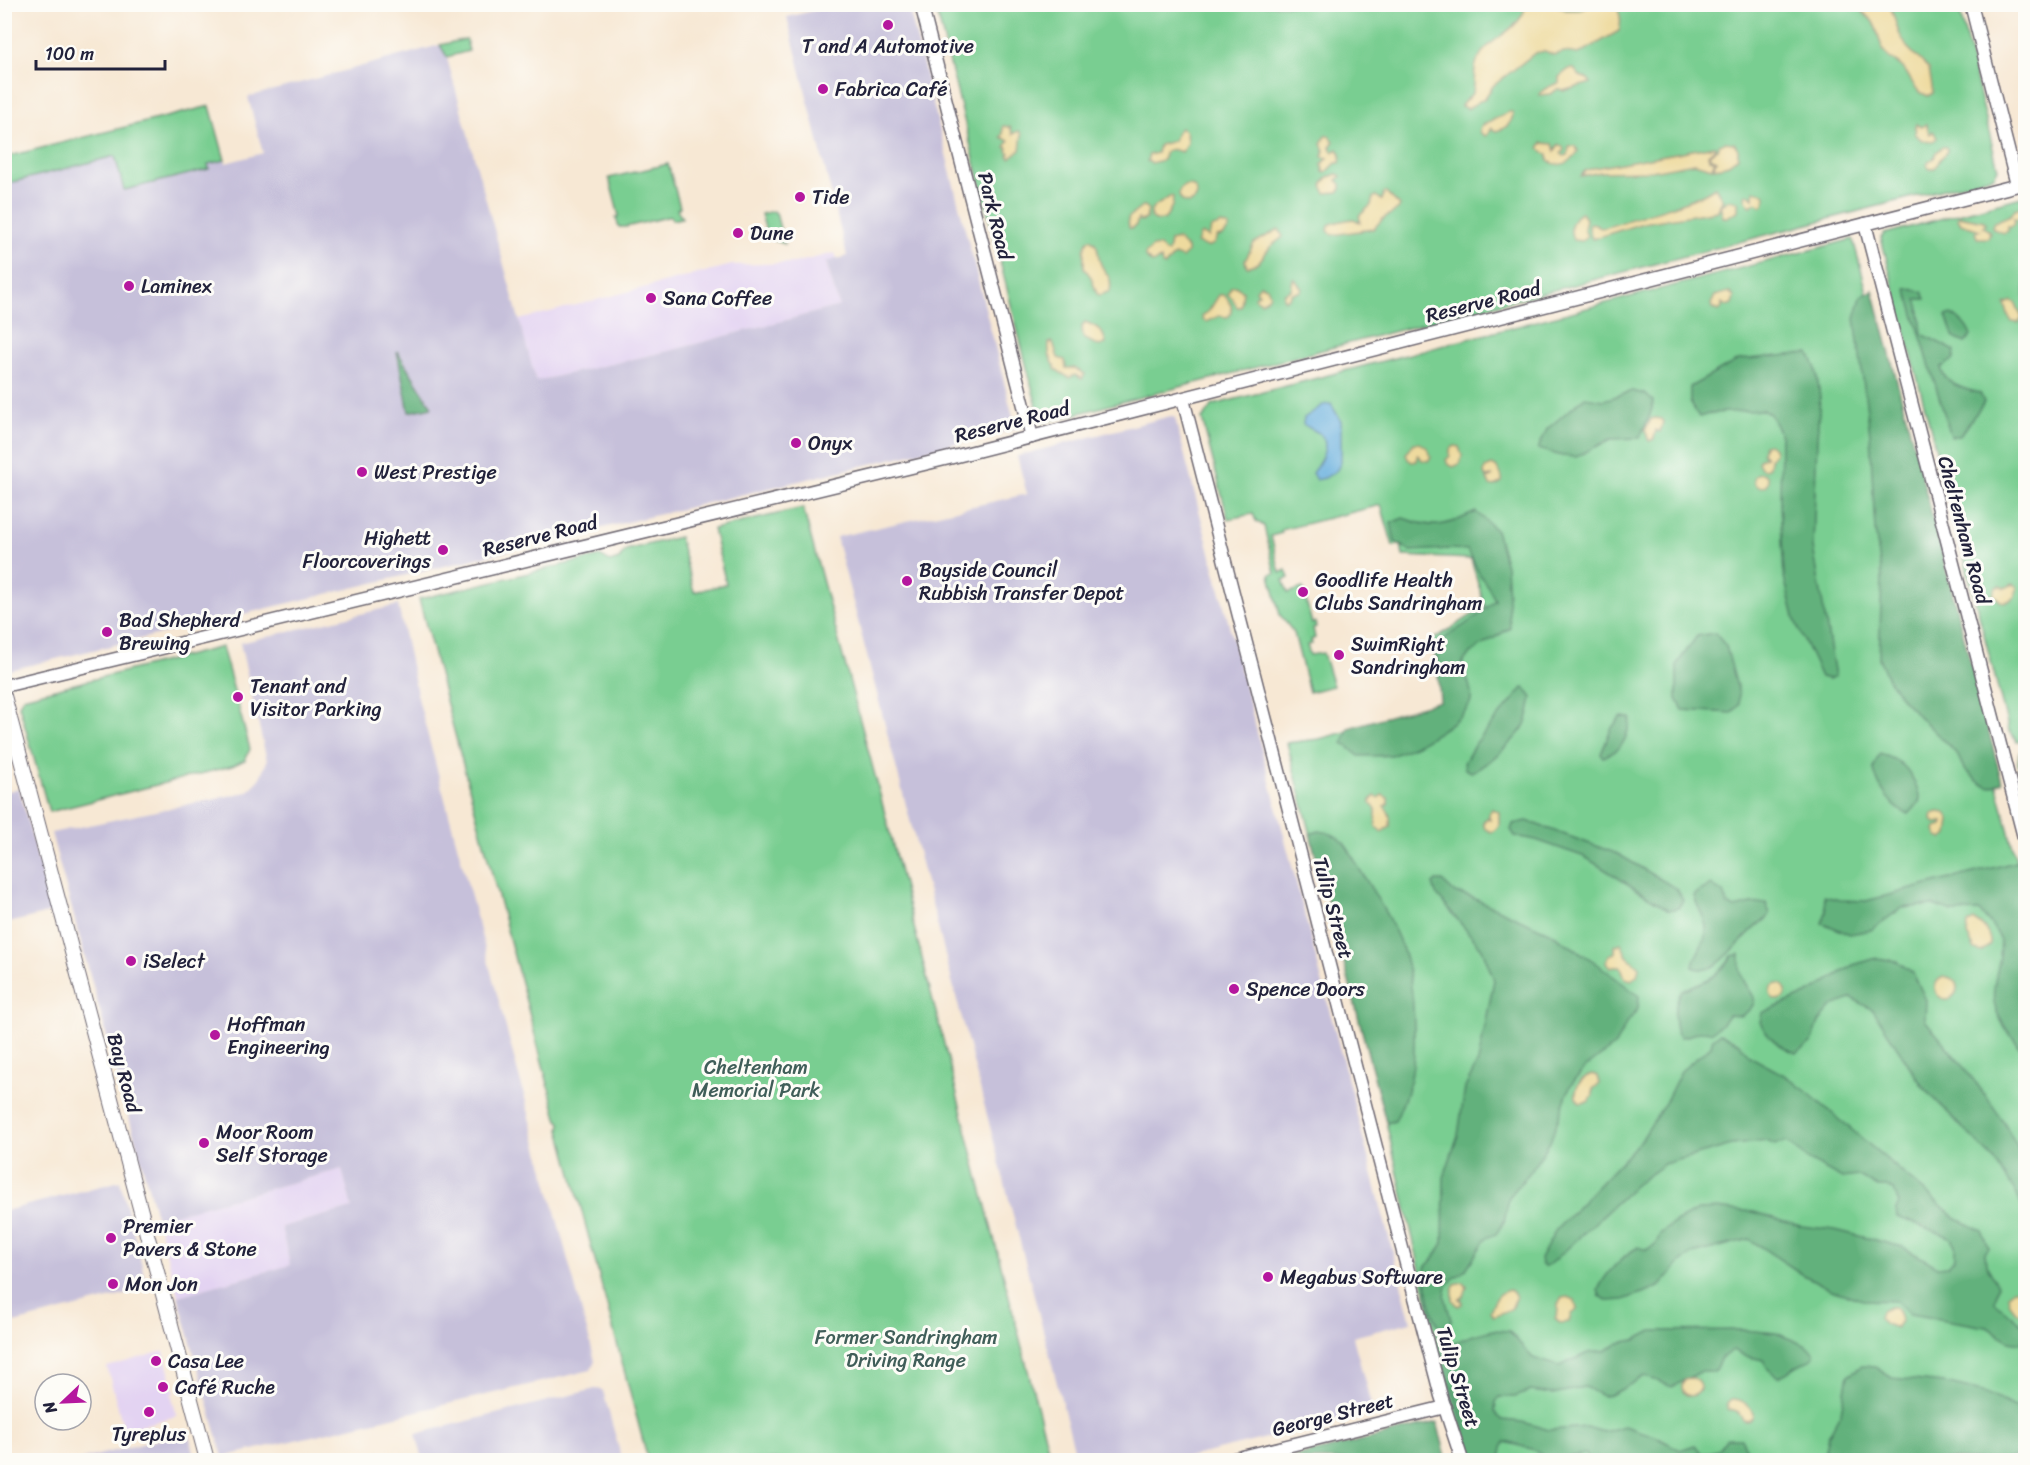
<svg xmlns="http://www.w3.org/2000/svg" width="2030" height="1465" font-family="Sriracha,sans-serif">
  <rect width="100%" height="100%" fill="#fdfcf7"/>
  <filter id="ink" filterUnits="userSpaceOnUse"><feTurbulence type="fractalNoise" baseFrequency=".0167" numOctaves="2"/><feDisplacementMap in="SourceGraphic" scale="12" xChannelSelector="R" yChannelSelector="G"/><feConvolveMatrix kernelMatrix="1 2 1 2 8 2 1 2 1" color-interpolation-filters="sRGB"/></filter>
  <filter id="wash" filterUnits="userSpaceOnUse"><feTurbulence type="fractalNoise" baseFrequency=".008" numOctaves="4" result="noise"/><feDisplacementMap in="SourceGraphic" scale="24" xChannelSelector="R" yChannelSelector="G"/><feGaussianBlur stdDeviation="1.35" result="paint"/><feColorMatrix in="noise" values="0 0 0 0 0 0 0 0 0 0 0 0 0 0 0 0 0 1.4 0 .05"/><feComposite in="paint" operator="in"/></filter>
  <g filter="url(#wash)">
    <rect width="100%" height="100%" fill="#f7e8d4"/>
    <!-- built -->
    <g fill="#e3d3f2">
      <path d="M835 253 837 259 826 263 839 306 673 350 536 381 519 320 732 265 794 263Z"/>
      <path d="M342 1169 352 1208 281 1227 290 1265 178 1296 157 1219Z"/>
      <path d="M164 1351 174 1393 171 1394 177 1416 124 1430 107 1367Z"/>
    </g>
    <!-- industrial -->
    <g fill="#c6c0da">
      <path d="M837 5H908L1016 429 10 670 4 649V157L210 106 226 163 263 153 248 97 440 45 445 51 536 381 673 350 839 306 826 262 847 256 787 17Z"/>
      <path d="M1171 416 1175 418 1411 1322 1353 1337 1373 1412 1177 1460H1077L836 537 1027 494 1017 456Z"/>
      <path d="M398 605 419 702 595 1361 591 1370 223 1457 178 1296 290 1265 281 1227 352 1208 342 1169 157 1219 51 833 247 792 259 780 267 761 240 643Z"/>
      <path d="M19 788 52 912 5 924V792Z"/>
      <path d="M120 1181 148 1289 14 1323 5 1286V1211Z"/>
      <path d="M599 1388 603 1391 622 1460H423L416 1434Z"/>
      <path d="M189 1432 196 1460H79Z"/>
    </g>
    <!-- green -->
    <g fill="#79ce91" stroke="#4e7866" stroke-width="1.5">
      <path d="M935 5H1958L1998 169 1994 176 1041 423Z"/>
      <path d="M466 39 469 51 447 57 440 45Z"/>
      <path d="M210 106 225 160 208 164 209 169 124 190 115 156 5 184V157Z"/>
      <path d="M668 164 680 207 677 209 682 218 672 220 671 216 626 227H619L616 218 619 216 609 178Z"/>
      <path d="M2025 196V793L2018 764 2019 753 2025 748 2023 742H2017L2009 731 1881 238 1884 234Z"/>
      <path d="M773 211 776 213 784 244 768 238 761 214Z"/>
      <path d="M1853 239 2025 893V1460H1470L1460 1425 1451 1404 1386 1122 1287 743 1319 739 1447 705 1431 641 1485 607 1471 559 1403 556 1401 545 1393 546 1381 505 1281 530 1282 533 1271 536 1280 573 1286 570 1289 578 1283 580 1288 593 1303 588 1312 624 1315 622 1316 627 1313 628 1315 638 1311 640 1312 644 1307 645 1310 655 1323 653 1333 686 1309 692 1294 633 1280 615 1270 575 1275 573 1264 526 1256 521 1253 514 1228 519 1202 419 1213 405Z"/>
      <path d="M803 508 877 783 1051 1460H648L560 1129 561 1123 557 1118 419 599 600 556 610 562 619 559 626 550 679 537 694 592 726 584 713 529Z"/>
      <path d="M222 647 250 749 245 760 232 766 49 812 19 705 23 697Z"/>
    </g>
    <!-- forest -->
    <g fill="#62b17b" stroke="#426a5b" stroke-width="1.5">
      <path d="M1906 288 1923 292 1926 299H1916L1920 312 1922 334 1955 351 1954 359 1941 368C1944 384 1965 390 1980 393L1984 402C1976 415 1967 423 1960 436H1951Z"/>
      <path d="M1873 290 2002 782 1991 787 1981 784 1964 769 1957 754 1904 701 1888 679 1879 658 1882 577 1875 530 1870 434 1855 318 1861 297Z"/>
      <path d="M1952 314C1961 321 1967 325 1971 336L1965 343 1954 338 1946 316Z"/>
      <path d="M397 351 432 407 409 412Z"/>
      <path d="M1809 353 1816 369 1820 397 1817 439 1813 547 1835 676 1829 679 1821 677 1795 621 1784 577 1780 503 1781 436 1770 414 1763 410 1712 413 1699 417 1690 402V387L1738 360Z"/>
      <path d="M1632 391 1645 394 1653 401C1653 414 1644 425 1640 438L1611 439 1576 457 1562 456 1538 449 1547 429 1585 397 1604 400Z"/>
      <path d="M1476 512 1496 530 1506 566 1510 628 1470 653 1462 664C1465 674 1473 689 1471 700 1467 719 1414 748 1396 754 1385 757 1371 755 1359 756L1343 743 1348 728 1440 701 1436 644 1479 615 1495 600C1491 591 1488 586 1482 578 1476 570 1474 559 1467 550L1450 549 1410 551 1395 542 1391 523 1403 518C1436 530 1445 526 1476 512Z"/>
      <path d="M1715 633 1726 646 1739 694V705L1732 713 1683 710 1677 699V664L1697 636Z"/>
      <path d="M1524 687 1532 698C1530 706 1529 715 1526 722 1521 736 1486 767 1471 772L1465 769 1464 763 1475 744Z"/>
      <path d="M1620 717 1631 718C1627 737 1624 750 1603 757L1601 754 1611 729Z"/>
      <path d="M1880 754C1900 759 1911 770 1917 789 1917 790 1920 797 1920 798 1920 804 1913 809 1909 814 1894 812 1878 786 1874 771 1873 764 1877 760 1880 754Z"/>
      <path d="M1527 821 1618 854 1677 889 1683 900 1678 908 1669 910 1585 857 1536 840 1515 836 1511 830 1513 824Z"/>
      <path d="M1319 831C1348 835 1348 852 1362 873 1377 898 1393 923 1403 950 1414 980 1418 1052 1410 1082 1406 1095 1401 1109 1395 1121L1387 1123 1386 1122 1310 834Z"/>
      <path d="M2023 860 2026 870 2025 1053C2013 1038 1998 1022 1994 1002 1990 980 2008 951 1997 933 1992 925 1985 918 1979 911L1953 912 1933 905 1902 908 1871 930 1850 934 1822 923 1826 912 1824 896 1840 900 1866 901Z"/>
      <path d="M1436 881H1442L1455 893 1471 897 1551 933 1595 962 1639 996 1638 1009 1626 1024 1615 1045 1585 1068 1570 1086 1550 1142 1530 1172 1509 1197 1504 1222 1496 1234 1486 1238 1465 1271 1453 1279 1447 1286 1445 1297 1451 1320 1449 1327 1442 1331C1430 1316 1426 1286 1425 1267L1434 1258 1443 1243 1444 1177 1458 1135 1465 1088 1478 1062 1494 980 1482 949 1436 894 1433 884Z"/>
      <path d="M1711 885 1723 893 1727 904 1735 908 1751 904 1766 903 1770 914 1767 919C1744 929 1719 981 1693 967 1694 954 1707 942 1706 929 1706 919 1697 907 1694 896L1698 892Z"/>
      <path d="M1740 954C1740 960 1739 967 1741 973 1745 993 1769 998 1741 1016L1728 1015 1722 1024 1711 1032C1694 1029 1694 1037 1680 1037 1671 1025 1674 1002 1682 990 1706 981 1718 978 1732 956Z"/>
      <path d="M1877 958 1897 961 1913 973 1926 1000 1925 1020C1957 1060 2011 1119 2025 1167 2029 1181 2026 1199 2025 1213L2015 1191 1993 1159 1923 1087 1873 1010 1852 998 1833 1006 1819 1022 1812 1042 1797 1053C1780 1047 1768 1039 1760 1022L1762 1013 1811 992 1853 965Z"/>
      <path d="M1720 1033 1738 1043 1751 1057 1784 1075 1806 1091 1955 1217 1982 1231 1989 1248 1985 1253 1986 1264 1998 1286 1995 1302 2025 1327V1341L2021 1343 2009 1341 1987 1327 1910 1314 1896 1301 1863 1300 1834 1291 1802 1274 1749 1239 1693 1254 1680 1263 1659 1287 1623 1300 1608 1301 1600 1296 1598 1290C1605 1273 1623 1256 1638 1247L1646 1250 1656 1244 1660 1234 1674 1223 1698 1210 1724 1209 1754 1212 1801 1226 1835 1230 1903 1247 1938 1267 1948 1266 1955 1258V1245L1950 1237 1897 1217 1896 1210 1899 1204 1894 1190 1886 1187H1878L1859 1176 1842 1178 1807 1159 1787 1142 1775 1145 1767 1141 1732 1145 1664 1164 1635 1185 1552 1263 1544 1267 1541 1264 1540 1259 1556 1230 1642 1139 1665 1103 1681 1071 1711 1046 1713 1038Z"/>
      <path d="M1493 1330 1509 1331 1533 1358 1559 1366 1588 1353 1605 1351 1619 1343 1635 1340 1652 1331 1743 1330 1776 1333 1807 1346 1814 1353V1357C1809 1362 1806 1361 1800 1364 1792 1368 1787 1374 1778 1377L1768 1369 1763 1360 1745 1356 1733 1350 1721 1358 1714 1372H1700L1672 1387 1645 1376C1634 1381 1613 1397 1603 1396 1598 1395 1591 1389 1585 1387L1553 1394 1531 1391 1515 1397H1499L1496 1402 1495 1411 1498 1416 1503 1420 1522 1422 1549 1430 1587 1427 1604 1432 1624 1426 1655 1436 1680 1450 1695 1445 1702 1454 1718 1450 1727 1438H1741L1746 1448 1757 1460H1591L1586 1454 1554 1459 1546 1458 1532 1449 1505 1442 1502 1448 1500 1460H1472L1458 1406 1441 1357C1451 1339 1474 1335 1493 1330Z"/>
      <path d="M1862 1366 1875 1367 1892 1378 1945 1383 1986 1393 2025 1412V1456H2017L2004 1460H1823L1828 1436 1841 1412 1848 1375Z"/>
      <path d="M1437 1422 1447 1460H1282Z"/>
    </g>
    <!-- sand -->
    <g fill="#eeda9e" stroke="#887e6c" stroke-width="1.5">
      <path d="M1526 5H1556L1566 10H1580C1588 2 1603 4 1615 5 1621 13 1622 21 1619 31L1579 54 1564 52 1554 55 1545 51 1535 53 1493 86 1485 98 1467 109 1461 106C1464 101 1471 96 1473 92 1476 81 1472 70 1478 59 1489 37 1520 32 1526 5Z"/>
      <path d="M1858 5H1890L1899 33 1907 47 1929 69 1933 93 1928 96C1913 91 1912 79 1903 68 1898 62 1889 60 1885 53 1879 44 1879 32 1873 22 1868 15 1861 13 1858 5Z"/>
      <path d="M1569 69H1574L1580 76 1588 79 1591 83 1563 91 1558 89 1550 94 1540 95V93C1546 87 1552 85 1559 83V77Z"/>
      <path d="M1509 112H1512L1513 114C1512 124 1504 130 1495 131L1492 128 1489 133 1485 136 1480 132 1481 126C1490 120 1500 118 1509 112Z"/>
      <path d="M1916 124 1922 127 1926 124 1930 134 1933 131 1937 138 1933 141 1922 140 1915 134Z"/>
      <path d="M1003 126 1010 127 1013 134 1019 131 1022 134 1020 150 1010 158 1008 155 1010 153 1007 151 1008 148 1005 147 1009 141 1001 137 1003 134Z"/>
      <path d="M1181 128 1186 132 1187 143 1182 152C1175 150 1172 148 1166 151L1163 160 1151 163 1147 161 1149 155 1157 153 1159 145 1174 141 1177 132Z"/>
      <path d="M1325 136H1329L1334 141 1330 147 1333 152 1338 149 1341 154 1340 163H1336L1326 173 1323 172 1322 164 1328 158 1322 157 1324 150 1321 144Z"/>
      <path d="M1725 142 1734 143 1738 149V157L1726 166 1714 168 1715 162 1717 160 1709 157 1710 153 1717 149 1719 144Z"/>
      <path d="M1542 143 1553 144 1555 151 1558 145 1563 147 1564 150 1561 154 1563 156 1568 155 1569 146H1575L1578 151C1572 163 1559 169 1548 160V154L1544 153 1539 148Z"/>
      <path d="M1715 146V148L1708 154 1709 159 1715 160 1712 168 1694 163 1652 171 1601 172 1581 176 1585 171 1594 168Z"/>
      <path d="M1942 147H1946L1948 151C1947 153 1944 155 1942 157 1936 162 1939 170 1929 169L1927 166 1928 162 1934 158 1936 152Z"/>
      <path d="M1337 174 1341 176 1337 180 1341 184V189L1338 192 1326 193 1322 186C1325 178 1329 177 1337 174Z"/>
      <circle cx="1188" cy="194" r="9"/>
      <path d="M1715 187 1723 200 1720 203 1718 211 1643 223 1592 239 1589 229 1590 223 1596 224 1601 228C1615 226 1627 220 1641 216 1666 208 1692 202 1715 187Z"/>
      <path d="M1754 191 1763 193 1765 196 1764 204 1761 206 1756 202 1751 206C1747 204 1745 199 1745 195L1748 194 1754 198Z"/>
      <path d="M1386 192 1400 206 1398 210 1385 217 1373 229 1333 235 1328 231 1329 225C1337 221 1345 220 1354 219L1361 223 1359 216 1371 205 1373 198 1376 196 1382 200 1384 193Z"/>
      <path d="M1171 196 1173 197 1172 206 1165 219 1158 221 1151 218V211L1154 207Z"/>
      <path d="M1729 200 1738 202V211L1727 217H1723L1720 205Z"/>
      <path d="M1143 206H1145L1148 209 1146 219 1141 221 1138 219 1136 225 1133 228H1129L1128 218Z"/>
      <path d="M2020 207 2025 210V216L2019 219 2014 218 2015 222 2011 227 2008 226V231L2004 233 1993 229 1992 226 1994 222 2011 215 2015 209Z"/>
      <path d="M1579 213H1582L1586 219 1584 229 1587 236 1582 241 1573 240C1569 229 1570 222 1579 213Z"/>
      <path d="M1959 216 1984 221 1986 224 1983 226 1990 232 1988 238H1977L1975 232 1980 230 1961 224 1958 219Z"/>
      <path d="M1221 224 1229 227V229L1224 235 1217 237 1214 244 1207 247 1197 243 1200 235 1203 234 1209 237 1211 228Z"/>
      <path d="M1279 229 1283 237 1271 246 1258 263 1247 267 1245 261 1254 243Z"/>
      <path d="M1090 239C1100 245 1097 253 1100 262 1104 275 1113 274 1110 291L1101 295 1097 294 1091 277 1084 268C1084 259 1082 245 1090 239Z"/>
      <path d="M1177 239 1187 248V253L1182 258 1174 255 1165 266 1162 265 1161 259 1152 263 1145 257V254L1153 247 1160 246 1165 252H1168L1170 241Z"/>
      <path d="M1293 279H1295L1302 289 1299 292 1292 293 1288 299 1285 300 1283 298 1284 293 1291 290Z"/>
      <path d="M1260 285 1267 287 1270 294 1268 298 1261 302 1255 298 1256 295 1259 294 1256 290Z"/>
      <path d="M1235 286 1243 291 1241 307H1237L1232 298 1228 294 1231 287Z"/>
      <path d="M1729 292 1734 297 1732 304 1726 306 1722 303V308L1718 311 1712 308 1711 304 1715 296Z"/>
      <path d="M1219 295H1224C1231 302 1234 310 1228 317L1219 316 1206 322 1203 320 1202 316 1209 311Z"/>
      <path d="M2012 301 2016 304 2022 318 2019 323 2012 322 2008 315 2005 304Z"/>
      <path d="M1085 322C1097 326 1104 331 1106 344L1099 346 1083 338 1082 326Z"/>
      <path d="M1053 342 1058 358 1065 360 1066 368H1074L1085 374 1082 379 1075 375 1069 378 1055 369V366C1050 360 1048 351 1049 343Z"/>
      <path d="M1655 418 1661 419 1663 422 1660 432 1656 430 1654 439 1649 441 1645 430 1651 419Z"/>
      <path d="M1414 443C1423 442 1429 448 1431 457L1428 461 1422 460 1418 454 1417 461 1412 462 1408 459 1406 454Z"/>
      <path d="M1768 444 1774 448 1775 453 1770 459 1769 467 1765 469 1761 468 1758 462 1761 458 1766 457 1762 453 1764 445Z"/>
      <path d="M1455 446 1459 447 1462 456 1460 464 1453 467 1448 464 1446 460 1450 456V449Z"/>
      <path d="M1492 465C1498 467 1503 476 1502 482L1495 486 1490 485 1487 479 1493 476 1486 477 1484 474 1485 468Z"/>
      <circle cx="1761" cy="480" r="7"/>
      <path d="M2013 584 2017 587C2017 597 2010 604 2000 601L1993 594 1996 587 2001 586 2005 588Z"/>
      <path d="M1382 795 1388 798V804L1384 806C1390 811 1391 819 1390 827L1382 832 1376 827V809L1371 804V800L1375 796 1378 798Z"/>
      <path d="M1492 809 1499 812V826L1496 830 1491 832 1485 829 1483 823 1487 818 1490 819 1488 814Z"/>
      <path d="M1938 812 1946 813 1950 819 1948 835 1943 839 1938 837 1935 831 1936 827 1942 825 1943 822 1935 823 1932 820 1933 814Z"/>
      <path d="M1974 920C1983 925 1991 934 1990 945L1981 952 1975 950 1967 935 1968 924Z"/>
      <path d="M1621 943 1627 956 1639 967 1637 976 1632 980 1625 978 1621 967H1610L1606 962 1609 955 1615 953V946Z"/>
      <circle cx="1946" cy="988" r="11"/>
      <circle cx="1778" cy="992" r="8"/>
      <path d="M1592 1074 1598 1076 1600 1084 1593 1089V1095L1588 1102 1580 1103 1576 1098C1575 1086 1581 1078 1592 1074Z"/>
      <path d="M1463 1282 1467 1287 1464 1296 1459 1299 1462 1300V1304L1458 1306 1453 1300V1289L1455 1284Z"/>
      <path d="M1510 1290 1514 1293 1516 1298 1511 1309 1493 1316 1490 1311C1494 1302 1498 1291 1510 1290Z"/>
      <path d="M2013 1290H2017L2022 1294V1299L2025 1303V1316C2016 1314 2009 1305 2008 1295Z"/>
      <path d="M1568 1297 1575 1300 1577 1310 1571 1314 1569 1322 1560 1323 1555 1318 1558 1311V1304L1562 1298Z"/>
      <path d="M1890 1307H1895L1899 1313 1901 1321 1896 1328 1885 1324 1879 1318 1881 1311Z"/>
      <circle cx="1691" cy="1387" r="9"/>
      <path d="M1731 1399C1741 1398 1750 1405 1753 1414 1753 1420 1748 1422 1743 1420L1738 1412 1728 1410 1727 1403Z"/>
    </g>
    <!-- water -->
    <path fill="#66afde" stroke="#44688c" stroke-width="1.5" d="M1331 404 1341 421V462L1337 470 1325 478 1316 480 1312 473C1319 464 1332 445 1320 434 1315 430 1308 428 1303 424L1304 418 1323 405Z"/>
  </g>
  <g filter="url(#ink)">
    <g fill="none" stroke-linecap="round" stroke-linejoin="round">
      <!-- tertiary casing -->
      <g stroke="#6d6771" stroke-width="15">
        <g id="tertiary">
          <path d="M921 4 1032 437"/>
          <path d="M1971 4 2017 185"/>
          <path d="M1865 224 2026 845"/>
          <path d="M1183 399 1402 1248 1441 1396 1462 1460"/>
          <path d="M4 686 949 458 2026 183"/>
          <path d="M1230 1460 1445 1407"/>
        </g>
      </g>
      <!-- secondary casing -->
      <g stroke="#6d6771" stroke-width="16">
        <path id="secondary" d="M4 696 207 1460"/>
      </g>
      <!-- tertiary -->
      <use href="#tertiary" stroke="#fff" stroke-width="12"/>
      <!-- secondary -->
      <use href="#secondary" stroke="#fff" stroke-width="14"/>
    </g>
  </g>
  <!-- markers -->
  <g fill="#b5179e" stroke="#fdfcf7" stroke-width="2">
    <circle cx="888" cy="25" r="6"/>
    <circle cx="823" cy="89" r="6"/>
    <circle cx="800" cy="197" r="6"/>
    <circle cx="738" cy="233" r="6"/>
    <circle cx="129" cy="286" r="6"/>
    <circle cx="651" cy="298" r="6"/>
    <circle cx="796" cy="443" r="6"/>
    <circle cx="362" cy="472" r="6"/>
    <circle cx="443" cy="550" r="6"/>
    <circle cx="907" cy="581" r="6"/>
    <circle cx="1303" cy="592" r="6"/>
    <circle cx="107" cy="632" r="6"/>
    <circle cx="1339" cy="655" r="6"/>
    <circle cx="238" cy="697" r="6"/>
    <circle cx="131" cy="961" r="6"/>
    <circle cx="1234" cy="989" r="6"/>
    <circle cx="215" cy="1035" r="6"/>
    <circle cx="204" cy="1143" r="6"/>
    <circle cx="111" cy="1238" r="6"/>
    <circle cx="1268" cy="1277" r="6"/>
    <circle cx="113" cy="1284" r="6"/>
    <circle cx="156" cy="1361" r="6"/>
    <circle cx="163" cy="1387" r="6"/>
    <circle cx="149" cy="1412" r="6"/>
  </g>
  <g text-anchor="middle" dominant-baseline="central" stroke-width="6" stroke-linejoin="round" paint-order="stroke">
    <!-- poi labels -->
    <g font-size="20" fill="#22223b" stroke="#fdfcf7" text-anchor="start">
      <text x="888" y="46" text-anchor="middle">T and A Automotive</text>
      <text x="835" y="89">Fabrica Café</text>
      <text x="812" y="197">Tide</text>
      <text x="750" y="233">Dune</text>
      <text x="141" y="286">Laminex</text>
      <text x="663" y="298">Sana Coffee</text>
      <text x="808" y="443">Onyx</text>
      <text x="374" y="472">West Prestige</text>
      <text x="431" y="538" text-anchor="end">Highett<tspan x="431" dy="23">Floorcoverings</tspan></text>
      <text x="919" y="570">Bayside Council<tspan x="919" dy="23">Rubbish Transfer Depot</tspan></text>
      <text x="1315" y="580">Goodlife Health<tspan x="1315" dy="23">Clubs Sandringham</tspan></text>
      <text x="119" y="620">Bad Shepherd<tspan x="119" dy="23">Brewing</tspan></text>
      <text x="1351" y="644">SwimRight<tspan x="1351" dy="23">Sandringham</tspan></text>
      <text x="250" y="686">Tenant and<tspan x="250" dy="23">Visitor Parking</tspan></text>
      <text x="143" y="961">iSelect</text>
      <text x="1246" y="989">Spence Doors</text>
      <text x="227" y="1024">Hoffman<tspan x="227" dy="23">Engineering</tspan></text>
      <text x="216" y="1132">Moor Room<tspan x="216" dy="23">Self Storage</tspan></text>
      <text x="123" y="1226">Premier<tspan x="123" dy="23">Pavers &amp; Stone</tspan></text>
      <text x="1280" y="1277">Megabus Software</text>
      <text x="125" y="1284">Mon Jon</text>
      <text x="168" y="1361">Casa Lee</text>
      <text x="175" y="1387">Café Ruche</text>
      <text x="149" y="1434" text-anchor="middle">Tyreplus</text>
    </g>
    <!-- street labels -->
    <g font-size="20" fill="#22223b" stroke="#fdfcf7">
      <text transform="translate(995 216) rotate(76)">Park Road</text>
      <text transform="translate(1483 302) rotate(-14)">Reserve Road</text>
      <text transform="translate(1012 422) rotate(-14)">Reserve Road</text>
      <text transform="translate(1964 530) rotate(75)">Cheltenham Road</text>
      <text transform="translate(540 536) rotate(-14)">Reserve Road</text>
      <text transform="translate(1333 908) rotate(75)">Tulip Street</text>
      <text transform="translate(124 1073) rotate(75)">Bay Road</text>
      <text transform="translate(1458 1377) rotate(73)">Tulip Street</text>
      <text transform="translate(1333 1415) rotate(-14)">George Street</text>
    </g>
    <!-- park labels -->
    <g font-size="20" fill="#405e59" stroke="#fdfcf7">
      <text x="756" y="1067">Cheltenham<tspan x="756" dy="23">Memorial Park</tspan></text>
      <text x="906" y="1337">Former Sandringham<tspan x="906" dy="23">Driving Range</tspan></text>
    </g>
  </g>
  <!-- margin -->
  <rect width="2030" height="1465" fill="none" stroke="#fdfcf7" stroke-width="24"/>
  <!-- north arrow -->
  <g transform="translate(63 1402) rotate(247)"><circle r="28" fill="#fdfcf7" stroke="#a5a5ac" stroke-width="1.5"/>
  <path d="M0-4.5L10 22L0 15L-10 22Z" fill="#b5179e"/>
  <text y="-9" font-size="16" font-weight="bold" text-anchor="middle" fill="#22223b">N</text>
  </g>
  <!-- scale -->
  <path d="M36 60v9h129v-9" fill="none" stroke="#22223b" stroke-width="3"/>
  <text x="45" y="60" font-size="18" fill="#22223b" stroke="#fdfcf7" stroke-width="4.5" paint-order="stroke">100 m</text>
</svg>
